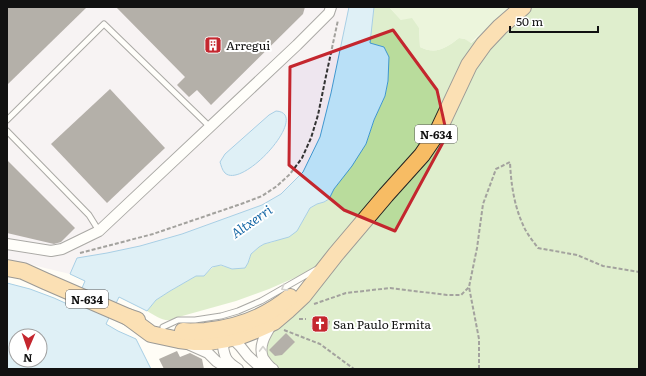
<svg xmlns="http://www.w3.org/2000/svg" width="646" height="376" font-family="Literata,serif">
  <rect width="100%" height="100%" fill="#fffdf5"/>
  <!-- industrial -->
  <path fill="#eee6ef" d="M7 7H349L331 93 320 137 303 172 281 194 262 205 182 234 140 246 107 253 79 258 70 274 7 259Z"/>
  <!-- green -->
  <path fill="#d5ebbd" d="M389 7H512L470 43 465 39 459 38C446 48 436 55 420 47L419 28 401 20Z"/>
  <!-- forest -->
  <path fill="#b9dc9c" d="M374 7H389L401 20 412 18 419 28 420 47C436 55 446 48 459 38L465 39 471 43 512 7H639V369H278L266 355V350L270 335 298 306 308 272 269 289 236 301 175 318C166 324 156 316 147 311L156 300 170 291 196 276H204C215 264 217 263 232 269L248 263 251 254 259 247 264 244 273 242 297 231 310 208 317 204 324 202 329 199 334 189 366 144 374 120 385 96 388 81 384 47 369 43Z"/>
  <!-- water -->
  <g fill="#b9e0f7" stroke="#3f96cf" fill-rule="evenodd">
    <path d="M349 7H374L370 43 384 47 389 57 388 81 385 96 374 120 366 144 352 166 334 189 329 199 324 202 317 204 310 208 297 231 289 237 264 244 259 247 251 254 248 263 245 268 232 269 221 265 212 267 204 276H196L170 291 156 300 147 311 119 297 106 324 118 331 136 339 151 369H7V283L30 289 54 298 74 307 85 281 70 274 77 258 107 253 140 246 182 234 262 205 281 194 303 172 320 137 331 93ZM16 336H40V360H16Z"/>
    <path d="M276 111C312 113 243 190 225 173 222 170 221 165 220 162L225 154 269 115Z"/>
  </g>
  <!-- building -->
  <g fill="#5a524d">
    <path d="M7 7H87L7 85Z"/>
    <path d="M116 7H305L303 14 211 105 197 90 189 97 177 85 185 77Z"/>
    <path d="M110 89 165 148 107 203 51 144Z"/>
    <path d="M7 160 75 228 61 242 54 244 7 233Z"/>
    <path d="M313 317 330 321 328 330 311 327Z"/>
    <path d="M286 333 295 342 282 355 275 356 269 350Z"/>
    <path d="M177 351 180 357 190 353 202 359 204 369H164L159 359Z"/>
  </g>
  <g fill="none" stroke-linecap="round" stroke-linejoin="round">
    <!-- service casing -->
    <g stroke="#444" stroke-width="7">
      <g id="service">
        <path d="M7 120 104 24 209 126"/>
        <path d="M7 131 89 215 99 231"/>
        <path d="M163 327 178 320H195L221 316 238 311 261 301 317 269"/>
      </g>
    </g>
    <!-- minor casing -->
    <g stroke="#444" stroke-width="12">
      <g id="minor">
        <path d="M7 244 51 251 62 249 99 231 297 45 329 13 331 7"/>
        <path d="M272 324C266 334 258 345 263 358 265 361 268 365 271 368L273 369"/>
        <path d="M228 337 223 347C225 359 227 362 238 369"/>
        <path d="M228 339 236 342 240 346 248 356 259 366 271 368"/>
        <path d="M190 345 208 353 216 361 228 369"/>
      </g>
    </g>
    <!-- trunk casing -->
    <g stroke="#222" stroke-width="18">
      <g id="trunk">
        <path d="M7 268 23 271 45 281 128 317 137 320"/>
        <path d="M128 317 151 334 179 340 195 342H209L238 337 256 330 274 322 287 311 303 296 336 254 386 195 422 155 437 133 469 65 484 44 500 27 523 7"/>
        <path d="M183 331C190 332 197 331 205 331 235 328 266 317 290 297"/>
      </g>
    </g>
    <!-- path -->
    <g stroke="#333" stroke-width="2" stroke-dasharray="4 2" stroke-linecap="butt">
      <path d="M80 253 153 234 241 204 262 196 277 186 290 174 302 158 311 138 318 115 326 76 338 20"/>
      <path d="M314 304 346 293 390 288 447 295H461L469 287"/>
      <path d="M299 319H306"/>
      <path d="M284 330 320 344 354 369"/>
      <path d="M479 369V339L469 287 477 248 483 204 496 169 510 162C511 184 514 206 524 227 527 234 533 241 538 248L577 255 603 266 639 272"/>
    </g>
    <!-- service -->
    <use href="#service" stroke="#fff" stroke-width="5"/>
    <!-- minor -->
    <use href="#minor" stroke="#fff" stroke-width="10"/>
    <!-- trunk -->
    <use href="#trunk" stroke="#f7bc64" stroke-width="16"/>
  </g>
  <!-- one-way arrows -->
  <defs><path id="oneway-chevron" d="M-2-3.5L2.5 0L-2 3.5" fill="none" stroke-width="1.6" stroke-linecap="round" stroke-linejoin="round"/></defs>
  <g stroke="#a0a0a0">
    <use href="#oneway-chevron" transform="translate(284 288) rotate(151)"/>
    <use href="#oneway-chevron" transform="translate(263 349) rotate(-91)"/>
  </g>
  <!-- marked area -->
  <path d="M0 0H646V376H0ZM393 30 437 90 447 135 395 231 344 210 289 165 290 67Z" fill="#fffdf5" fill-opacity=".55" fill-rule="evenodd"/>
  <path fill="none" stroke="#c4262e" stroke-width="3" stroke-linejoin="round" d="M393 30 437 90 447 135 395 231 344 210 289 165 290 67Z"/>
  <!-- icons -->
  <defs>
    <g id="building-square" transform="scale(0.9)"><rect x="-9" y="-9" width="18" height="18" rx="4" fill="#c4262e" stroke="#fff"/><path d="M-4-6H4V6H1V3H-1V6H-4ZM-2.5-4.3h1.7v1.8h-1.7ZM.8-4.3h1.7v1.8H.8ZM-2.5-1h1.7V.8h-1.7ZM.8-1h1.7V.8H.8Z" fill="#fff"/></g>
    <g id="church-square" transform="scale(0.9)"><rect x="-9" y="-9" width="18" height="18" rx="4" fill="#c4262e" stroke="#fff"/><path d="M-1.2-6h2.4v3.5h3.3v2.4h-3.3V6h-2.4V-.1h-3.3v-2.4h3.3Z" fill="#fff"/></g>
  </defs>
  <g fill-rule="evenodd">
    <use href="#building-square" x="213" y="45"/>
    <use href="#church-square" x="320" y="324"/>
  </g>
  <g text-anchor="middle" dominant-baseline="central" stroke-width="4" stroke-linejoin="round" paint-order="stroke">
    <!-- shield labels -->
    <g fill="#fff" stroke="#585858" stroke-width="1">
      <rect x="415" y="125" width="42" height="18" rx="3"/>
      <rect x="66" y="290" width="42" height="18" rx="3"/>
    </g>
    <g font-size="11" font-weight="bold" fill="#111">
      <text x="436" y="134">N-634</text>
      <text x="87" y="299">N-634</text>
    </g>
    <!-- poi labels -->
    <g font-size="12" fill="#111" stroke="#fff" text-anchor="start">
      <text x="226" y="45">Arregui</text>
      <text x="333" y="324">San Paulo Ermita</text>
    </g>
    <!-- water labels -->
    <g font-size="13" font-style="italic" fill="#1768a6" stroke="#fff">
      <text transform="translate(251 221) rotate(-35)">Altxerri</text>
    </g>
  </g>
  <!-- border -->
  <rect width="646" height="376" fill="none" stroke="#111111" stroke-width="16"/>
  <!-- north arrow -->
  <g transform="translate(28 348) rotate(182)"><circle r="19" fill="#ffffff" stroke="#a0a0a0"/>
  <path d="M0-3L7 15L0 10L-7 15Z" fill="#c4262e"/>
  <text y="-6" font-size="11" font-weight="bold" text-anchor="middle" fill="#111111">N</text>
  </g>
  <!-- scale -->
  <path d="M510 26v6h88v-6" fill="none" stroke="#111111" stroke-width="2"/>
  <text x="516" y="26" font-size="12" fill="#111111" stroke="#ffffff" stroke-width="3" paint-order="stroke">50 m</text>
</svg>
